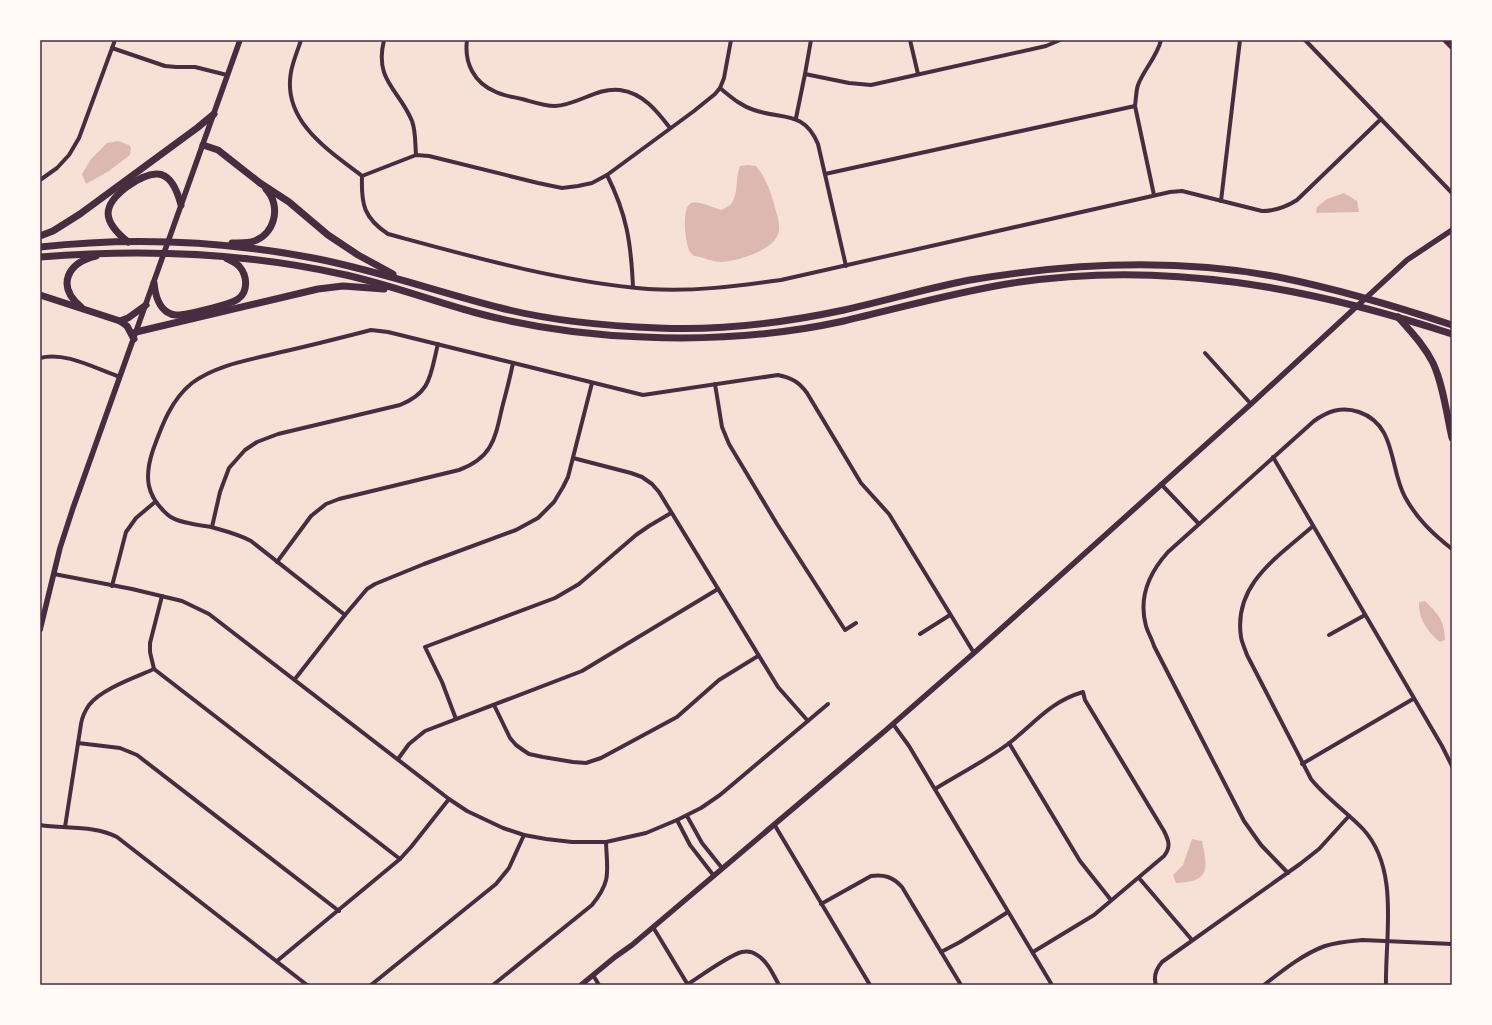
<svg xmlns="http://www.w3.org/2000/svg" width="1492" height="1025" font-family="Manrope,sans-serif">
  <rect width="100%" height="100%" fill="#f7e1d7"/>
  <!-- water -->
  <g fill="#dcb8b0">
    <path d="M118 141 129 145 131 148 130 155 109 171 86 184 82 174 91 159 107 143Z"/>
    <path d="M748 165 756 166C766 178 772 194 775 208 778 217 782 230 776 238 769 251 735 262 721 262 712 262 703 257 694 256 693 255 691 253 690 252 685 244 681 208 691 203 697 200 714 208 721 210 724 208 728 207 730 205 739 197 735 177 740 166Z"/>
    <path d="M1344 193 1357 201 1359 212 1316 213 1317 207 1327 199Z"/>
    <path d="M1425 601C1439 615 1444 620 1445 640L1440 642C1428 633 1418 618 1419 602Z"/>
    <path d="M1192 839 1202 841C1208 869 1210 882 1176 883L1173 875 1183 865Z"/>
  </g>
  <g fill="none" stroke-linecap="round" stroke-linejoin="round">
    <!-- minor -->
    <g stroke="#4a2c40" stroke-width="4">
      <path d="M301 40C298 50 293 61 291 72 282 121 328 150 362 176 361 205 364 218 388 234 473 257 561 282 648 289 693 292 737 286 781 280L1170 192 1182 191 1262 211C1276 211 1286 207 1297 200L1381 119"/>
      <path d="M384 40C374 81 399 89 412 121 416 132 415 144 416 155"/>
      <path d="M467 40C464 63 474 83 496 92 504 96 514 97 522 99 533 102 544 106 555 106 578 105 597 87 620 90 643 93 657 111 670 128"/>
      <path d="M910 40 918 74"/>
      <path d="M1305 40 1452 193"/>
      <path d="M112 48 165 66 176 67H195L227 75"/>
      <path d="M805 74 849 83 871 85 1046 46 1060 40"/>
      <path d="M720 88C731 97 741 106 754 110 782 120 804 110 818 144L846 266"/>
      <path d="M796 118 805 74 811 40"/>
      <path d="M825 174 1135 106"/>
      <path d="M607 175C627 215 631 243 633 287"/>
      <path d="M362 176 416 155 429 156 538 183 562 188 578 186 592 183 607 175 694 111 715 94 720 88 724 78 731 40"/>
      <path d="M40 180 57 168 69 155 79 138 115 40"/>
      <path d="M1154 195 1135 106C1136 99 1136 91 1138 85 1144 69 1157 57 1161 40"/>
      <path d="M1221 201 1240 40"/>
      <path d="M1205 353 1251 404"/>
      <path d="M40 358C65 351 96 369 120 377"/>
      <path d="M715 384 722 427 729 444 777 524 845 630 856 623"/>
      <path d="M1273 457 1442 746 1452 766"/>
      <path d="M573 458 631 473 642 477 652 484 659 492 778 687 808 721"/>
      <path d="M1161 484 1199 524"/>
      <path d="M1313 526C1278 557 1233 584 1241 637 1242 643 1245 649 1247 655L1311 779C1326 798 1347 812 1363 829 1400 869 1385 936 1386 985"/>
      <path d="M212 527 220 492 229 468 245 450 257 442 278 434 400 405C432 392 430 375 438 344"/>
      <path d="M277 562 311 516 326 504 339 499 459 470C492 458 495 439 502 408 506 393 510 378 513 363"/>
      <path d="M54 574 132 589 182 601 209 614 449 799 467 811 503 828 524 835 546 839 572 842H606L646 833 677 820 701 808 720 795 828 704"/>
      <path d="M112 586 126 532 136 518 155 502"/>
      <path d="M162 596 150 643V652L154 669 400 859"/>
      <path d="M345 615 251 541C238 534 225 531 211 527 199 525 177 523 168 515 146 496 144 477 153 450 162 425 171 400 192 383 216 365 249 360 277 353 309 346 340 338 371 330L388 332 643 395 778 375C792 378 799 382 807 393L861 483 889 514 974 653"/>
      <path d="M920 634 950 615"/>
      <path d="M1329 635 1365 615"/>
      <path d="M295 679 345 615 367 589 375 584 424 564 516 530 538 518 554 502 563 487 568 477 592 383"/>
      <path d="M494 705 510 738 516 745 523 750 529 754 543 757 573 762 586 763 601 758 677 717 719 680 758 656"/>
      <path d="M456 719 442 682 425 647 555 598 579 584 636 535 649 526 671 513"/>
      <path d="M893 724 909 746 1052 985"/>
      <path d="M78 743 120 748 137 755 339 911"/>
      <path d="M1009 743 1080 861 1111 900"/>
      <path d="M398 759 409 744 425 731 582 671 718 589"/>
      <path d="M1302 764 1413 699"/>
      <path d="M935 789C959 774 985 761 1008 744 1034 724 1049 702 1083 692L1085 700 1164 831C1169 841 1171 847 1164 856L1094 915 1033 952"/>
      <path d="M687 816 702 843 722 868"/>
      <path d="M677 820 690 845 714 876"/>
      <path d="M774 824 870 985"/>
      <path d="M40 825C65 829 94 825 117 837L307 985"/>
      <path d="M65 827 81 724C82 717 85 711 89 705 101 689 136 677 154 669"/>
      <path d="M1288 873 1261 845 1244 821 1154 646C1152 639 1148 633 1146 626 1138 597 1149 573 1168 552L1314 421C1328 411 1342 406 1359 412 1397 425 1389 468 1405 497 1417 519 1433 534 1452 549"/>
      <path d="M1139 878 1192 940"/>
      <path d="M821 904 871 876C884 874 893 877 902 887L961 985"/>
      <path d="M653 927 688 985"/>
      <path d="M941 952 960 942 1008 912"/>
      <path d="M277 961 400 859 411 847 449 799"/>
      <path d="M593 975 599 985"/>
      <path d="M688 984C701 976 729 955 742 952 747 951 753 952 757 955 767 960 774 976 779 985"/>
      <path d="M371 985 496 884 509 868 524 835"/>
      <path d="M493 985 592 905C612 880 607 872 606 842"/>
      <path d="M1156 985C1153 976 1156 969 1162 962L1300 864 1319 849 1349 816"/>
      <path d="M1264 985C1282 971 1303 954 1325 946 1336 942 1350 941 1362 940L1452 944"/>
    </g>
    <!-- secondary -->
    <g stroke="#4a2c40" stroke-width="5.5">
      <path d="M1445 40 1452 47"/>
      <path d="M40 630 60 548 73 508 240 40"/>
      <path d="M581 985 615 957 632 945 886 730 974 653 1251 404 1407 260 1452 230"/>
    </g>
    <!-- motorway -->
    <g stroke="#4a2c40" stroke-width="7">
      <path d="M203 145 218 150 260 183 289 202 328 235 358 255 393 274"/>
      <path d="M40 236 53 231 80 214 197 128 214 114"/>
      <path d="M128 242C102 221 101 206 128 186 157 166 172 170 181 205"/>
      <path d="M232 243C238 243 245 243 251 242 275 236 282 206 266 189"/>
      <path d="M40 247C130 237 224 241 313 258 376 270 438 292 501 308 552 321 605 326 658 328 720 331 783 323 844 310 886 301 927 288 970 280 1071 263 1177 258 1278 277 1337 289 1395 306 1452 325"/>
      <path d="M40 257C141 249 242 252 341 274 385 283 429 300 473 312 528 327 586 335 643 337 709 340 780 335 844 321 900 308 955 292 1013 283 1163 260 1309 287 1452 334"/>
      <path d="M154 283C155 293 158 306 167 312 170 314 173 315 176 315 185 316 232 304 238 299 249 291 247 275 239 266 235 262 230 260 226 258"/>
      <path d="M40 295 120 321 127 326 134 339"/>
      <path d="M81 307C56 286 67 263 96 256"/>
      <path d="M1398 317C1411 332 1424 345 1433 363 1443 384 1447 416 1452 438"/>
      <path d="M120 321 128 318 146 305"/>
      <path d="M136 332 318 289 343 286 384 289"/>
    </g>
  </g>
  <!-- border -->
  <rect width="1492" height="1025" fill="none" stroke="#fffaf5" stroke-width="82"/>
  <rect x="41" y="41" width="1410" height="943" fill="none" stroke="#4a2c40" stroke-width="1.5"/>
</svg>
